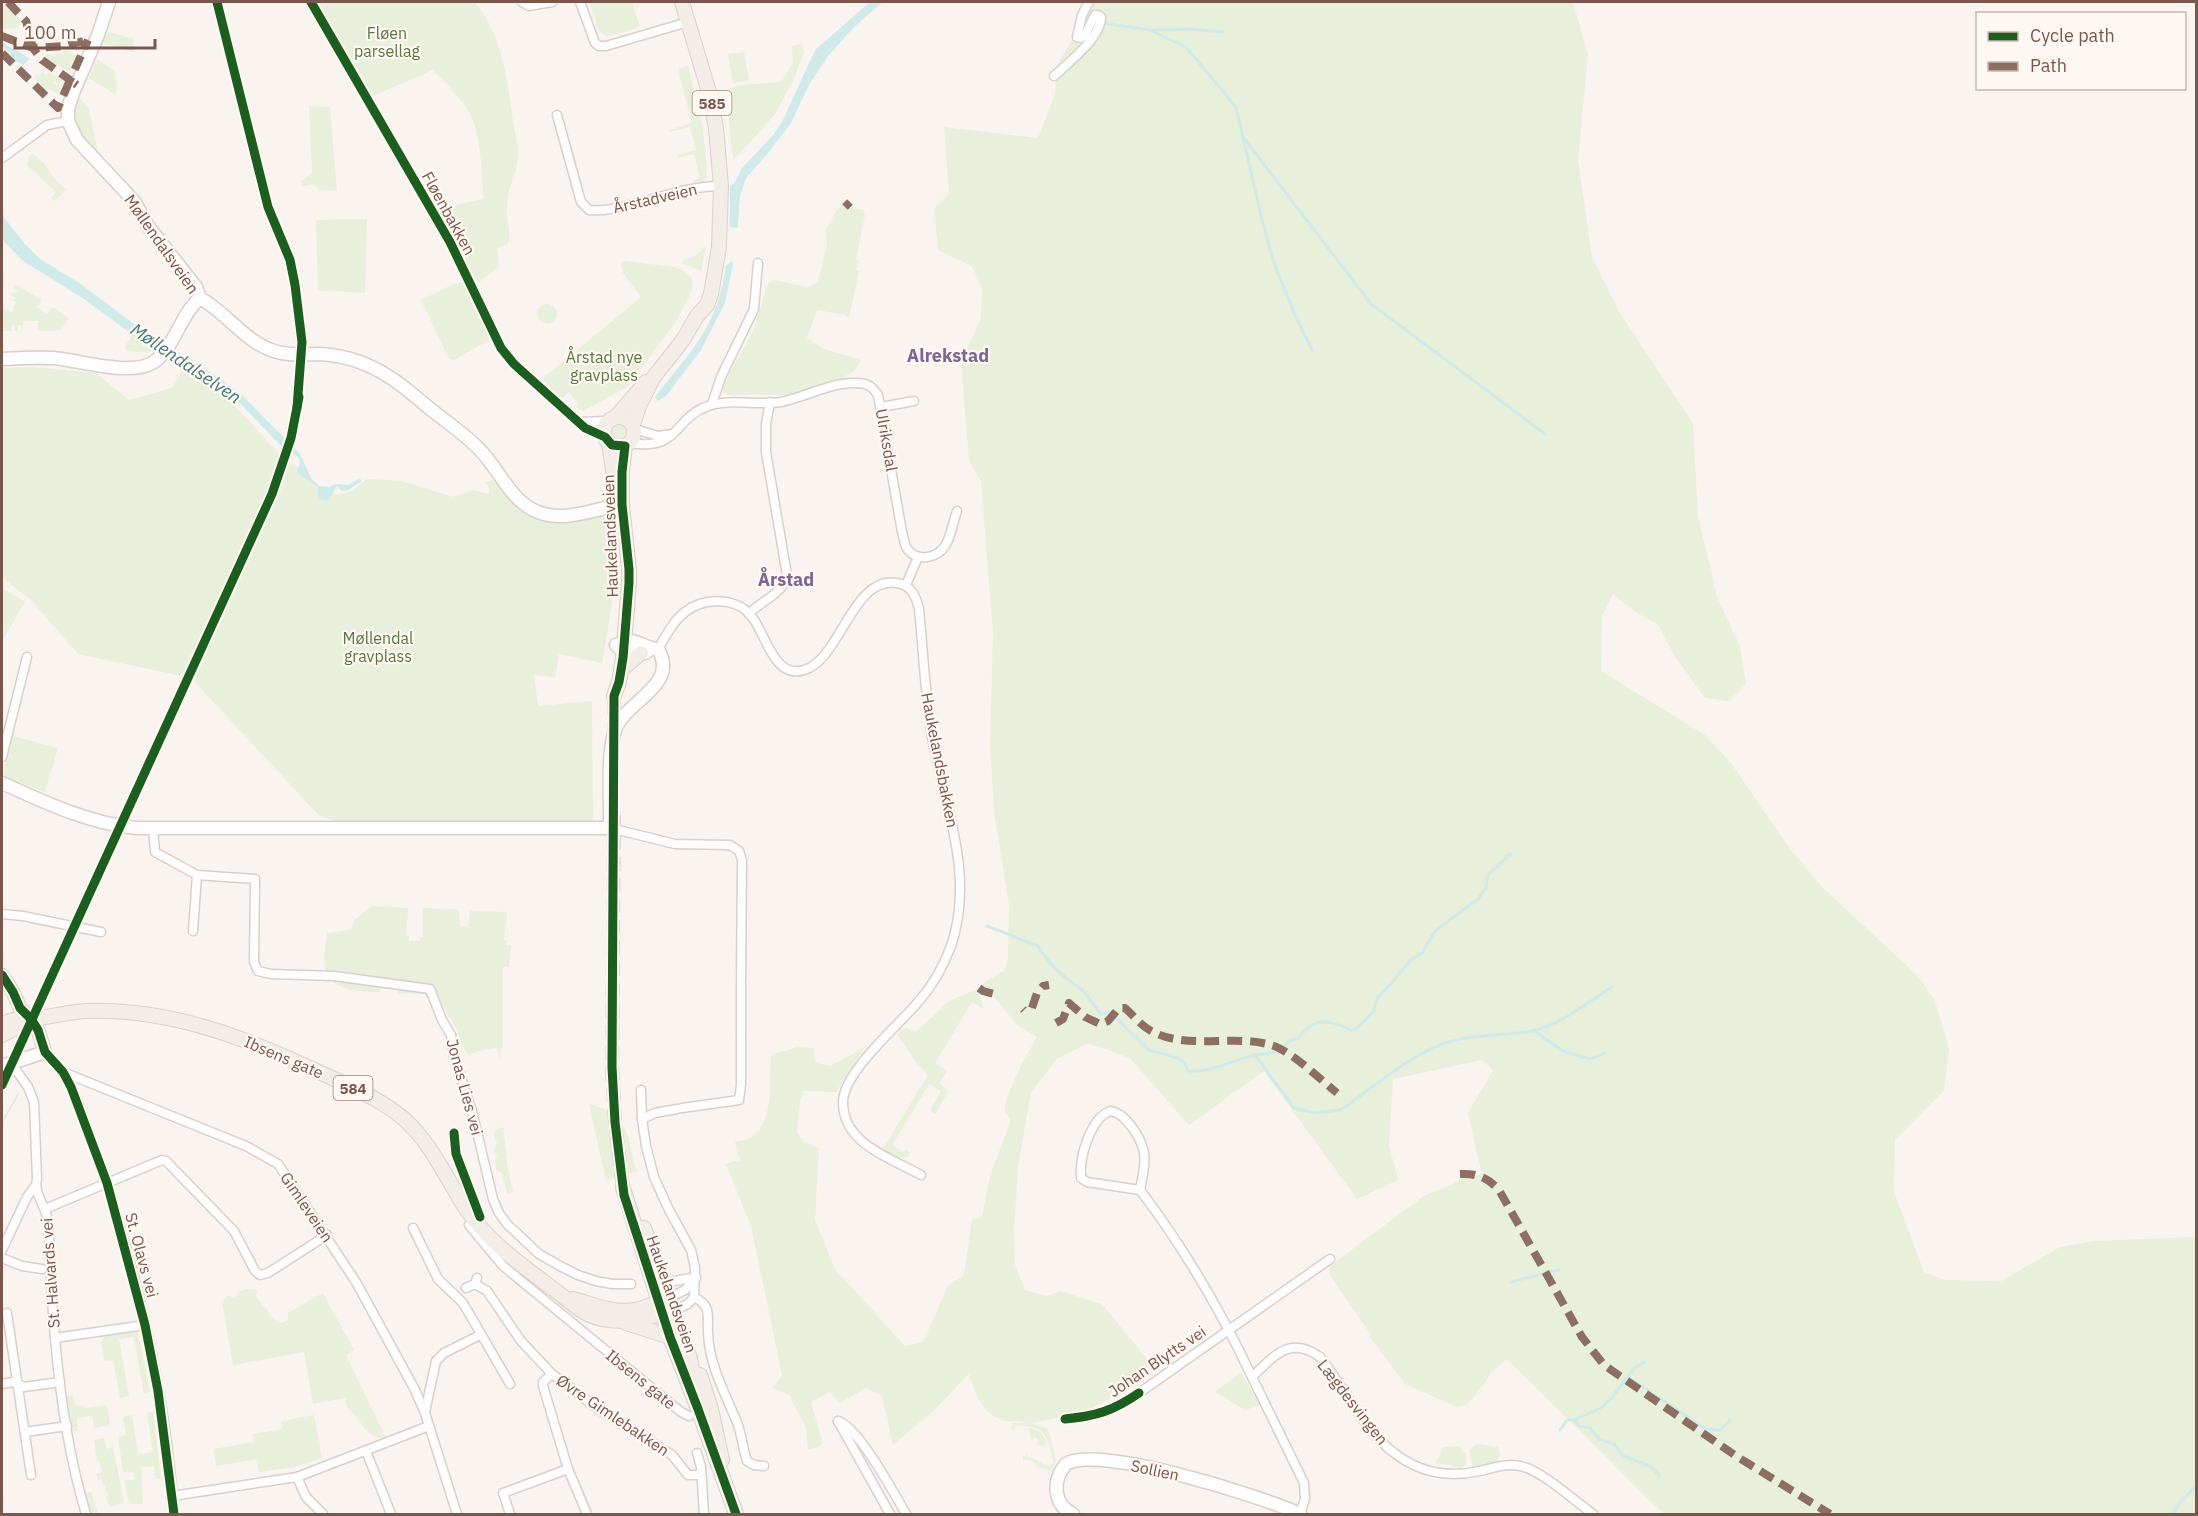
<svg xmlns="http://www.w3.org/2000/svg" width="2198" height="1516" font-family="'IBM Plex Sans',sans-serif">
  <rect width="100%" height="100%" fill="#f9f4ef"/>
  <!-- green -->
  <g fill="#e8efda">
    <path d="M318 2H474C502 32 508 83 513 122 515 133 518 144 518 154 518 172 508 187 507 204 505 218 512 231 508 244L497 248 499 266 478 283 437 209 484 199C481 172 482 139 470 114 461 98 446 84 433 70L373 96Z"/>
    <path d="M590 2H632L640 27 606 37 598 29Z"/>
    <path d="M1093 2H1573L1588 55 1578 160 1592 257 1618 310 1693 423 1698 516 1717 597 1740 646 1746 684 1729 701 1705 698 1674 655 1658 624 1637 613 1613 594 1602 616 1601 671 1705 735 1731 763 1789 848 1823 888 1918 976 1935 1001 1949 1049 1944 1091 1895 1139 1894 1192 1924 1272 1945 1280 2001 1281 2060 1247 2095 1241 2196 1237V1514H1664L1507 1359 1490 1373 1487 1380 1467 1405 1457 1407 1405 1384 1370 1337 1371 1335 1330 1275V1266L1424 1196C1438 1189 1456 1186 1467 1174L1480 1175 1481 1171 1468 1113 1493 1070 1482 1060 1393 1079 1389 1145 1398 1180 1357 1199 1264 1071 1189 1125 1130 1058 1088 1043 1057 1059 1031 1092 1018 1166 1014 1232 1015 1265 1025 1290 1046 1296 1060 1291 1102 1304 1151 1364 1138 1374 1126 1390 1083 1413 1030 1423 1047 1428 1049 1432 1056 1460 1052 1472 1036 1466V1463L1025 1459 1023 1462V1456L1026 1457V1453L1028 1457C1037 1457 1042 1467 1051 1466L1053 1463C1049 1437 1045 1424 1015 1426L1013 1431 1011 1429 1013 1423H1026C1019 1420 1014 1422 1007 1421 984 1418 975 1393 969 1374L932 1412 893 1445 882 1396 866 1388 840 1403 830 1392 811 1402 822 1441 821 1446 808 1450 806 1428 789 1395 773 1388 782 1375 751 1226 726 1164 740 1160 735 1142C739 1141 746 1140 750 1138 775 1123 769 1081 771 1056 778 1050 788 1053 795 1047L814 1048V1058L817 1063 830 1066 865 1047 836 1092 804 1091 800 1100 797 1132 803 1142 819 1148 815 1220 835 1269 905 1346 923 1342 948 1286 964 1275 972 1219 982 1217 990 1176 1011 1120 1004 1109C1011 1083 1023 1061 1037 1037L1016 1024 992 994 981 986 986 981 1004 971 1008 959 1009 905 994 812 990 744 993 633 981 481 969 461 961 362 981 318 982 288 972 266 938 250 934 209 949 193 944 127 1038 138 1055 94 1057 66Z"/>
    <path d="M7 6 22 21 17 28 2 29V7Z"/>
    <path d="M108 32 134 39 133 52 103 43Z"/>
    <path d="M802 44 804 52 794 79 775 114 733 161 726 90C743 82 763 85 782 81L793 63 792 46Z"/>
    <path d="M64 50 76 55 70 65 73 67 70 72 44 58 46 54 55 56 57 51 61 54Z"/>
    <path d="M744 52 749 80 733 83 728 54Z"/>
    <path d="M97 59 115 71 117 89 116 95 89 78Z"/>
    <path d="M688 66 703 127 707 176 705 183 693 185V181L700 178 694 154 678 158 677 155 696 150 690 127 670 132V130L692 123 678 69Z"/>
    <path d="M42 72 46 75 49 72 62 81 59 84 55 81 54 83 63 89 59 94 48 89 46 92 41 88 42 86 34 78 36 74 40 76Z"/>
    <path d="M77 97 88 106 98 152 96 154C82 135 69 121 77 97Z"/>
    <path d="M309 106 330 107 337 191 320 190 314 184 303 186 301 181 312 174Z"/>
    <path d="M33 154 45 164 53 177 66 190 54 201 51 198 56 192 26 164 29 161 28 157Z"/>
    <path d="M842 205 863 210 865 215 856 260 858 261 856 270 859 271 849 318 845 315 817 310 807 338 824 349 861 360 854 371 842 378 793 395H728L721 389 753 331 768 284 773 280 809 287 818 281 827 244 826 229C833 221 833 211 842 205Z"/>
    <path d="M367 219 365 293 318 290 316 220Z"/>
    <path d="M706 246 701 271 682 263 683 261 696 255Z"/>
    <path d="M624 261 675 267 685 272 692 278 693 289 677 320 627 387 583 411 575 407 579 404 569 392 562 398 542 379 641 297 623 273 621 265Z"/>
    <path d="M463 282 491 339 454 360 449 359 421 300 454 284Z"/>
    <path d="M15 284 42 300 37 307 47 314 52 307 69 318 61 330 38 331V321H23V331L21 325H18V331H15L14 325H11V331H2V308L12 312 16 302 7 298 15 300V298L10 295 12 292 16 293 17 290 13 288Z"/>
    <circle cx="547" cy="314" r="10"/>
    <path d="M133 334 154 348 148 353 126 351 125 346Z"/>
    <path d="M33 367 96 373 129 400 172 388 182 371 231 402 281 456 305 472 319 488 333 494H343L352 491 367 479 402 481 453 497 474 490 489 494V488L486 482 493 480 517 509 526 515 604 514 612 518C621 567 610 615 602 663L559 654 555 677 534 675 538 706 592 701 593 819 589 821H336L320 816 313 809 191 678 78 654 31 600 2 577V368Z"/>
    <circle cx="619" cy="432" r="7"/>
    <path d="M2 588 25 602 2 641Z"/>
    <path d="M12 736 58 748 45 792 2 776Z"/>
    <path d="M371 906 408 908 406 936H409V941H420V937H423V908L459 910 460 926 468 927 470 911 507 912 504 940 507 941V945H511L509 967H503V1048L500 1049V1061L497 1048 483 1050 468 1055C461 1045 460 1034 454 1024 448 1014 443 1008 440 997L426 998 425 994 398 993V989H381L380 992C362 992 334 992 326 971 322 961 326 944 327 933L351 930 355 920Z"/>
    <path d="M975 990 978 991 984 1009 972 1002 935 1063 947 1071 939 1083 947 1089 948 1092 935 1114 930 1110 941 1091 929 1084 892 1145 903 1152 906 1149 909 1152 908 1157 900 1158 882 1151 928 1075 917 1064 897 1034 906 1028 916 1032 949 1001Z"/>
    <path d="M589 1104C614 1109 627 1124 631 1149 633 1157 633 1165 638 1171L606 1180Z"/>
    <path d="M503 1127 508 1169 513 1192 507 1194 502 1172H497L495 1160 497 1155 493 1151 497 1144 494 1134 496 1130Z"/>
    <path d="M246 1289 257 1290 256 1296 262 1305 268 1310C269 1318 274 1320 281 1323L288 1320V1313L323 1293 354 1350 346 1355 386 1438C365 1440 362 1418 348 1409L345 1398 313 1404 304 1352 233 1365 222 1302 227 1296 235 1297 240 1291Z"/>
    <path d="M138 1332 150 1392 144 1394 134 1337 119 1339 129 1396 120 1398 113 1360 105 1361 101 1343 105 1336Z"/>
    <path d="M1241 1373 1260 1405 1245 1410 1215 1392Z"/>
    <path d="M73 1395 75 1406 83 1405 84 1408 107 1405 110 1425 94 1428 92 1416 77 1418 78 1430 72 1431 67 1396Z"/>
    <path d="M153 1412 161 1479H156L154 1466 141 1467 143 1504H129L124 1480H135L134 1473 123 1472 118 1437 126 1435 123 1417 132 1415 138 1454 153 1452 147 1413Z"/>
    <path d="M314 1415 322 1458 294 1467 259 1472 257 1459 216 1466 214 1449 254 1442 253 1434 282 1429 281 1421Z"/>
    <path d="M1029 1428C1039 1431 1045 1433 1046 1444L1044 1446 1037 1445 1038 1439 1034 1437 1032 1441 1029 1430H1027Z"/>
    <path d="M104 1438 107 1449 113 1447 124 1503 110 1507 106 1497 108 1496 105 1485H103L101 1479 98 1480 96 1474 102 1472 99 1461H97L94 1440Z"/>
    <path d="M1477 1444 1498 1447 1500 1453 1497 1464 1473 1467 1469 1450Z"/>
    <path d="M1460 1446 1462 1452H1465L1467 1462 1462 1468 1436 1463 1443 1447Z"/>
    <path d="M91 1491 98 1514H91L90 1513 85 1493Z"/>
  </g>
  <!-- water -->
  <g fill="#d0eae9">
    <path d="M870 2H883L854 27 828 56 809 85 791 123 769 152 746 178 740 196 736 250 725 303 701 350 666 396 658 401 655 397C671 376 691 354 705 330 730 287 730 234 730 185L734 184 742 168 774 134 783 120 815 50Z"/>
    <path d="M2 42 30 59 23 65 9 57 11 53 2 47Z"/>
    <path d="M2 215 25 244 40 259 78 282 142 330 221 379 243 396 300 454 311 478 319 486 329 487 335 484 348 485 360 478 361 482 348 490 342 491 337 486 328 501 318 499V487L300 475 297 470 300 464 298 457 284 449 238 401 133 335 81 297 23 261 2 239Z"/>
  </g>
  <!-- pier -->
  <path fill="#f9f4ef" d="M729 227 741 228 739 251 737 262H730L725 267Z"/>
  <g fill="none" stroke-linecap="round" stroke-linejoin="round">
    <!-- stream -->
    <g stroke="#d0eae9" stroke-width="3">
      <path d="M1103 23 1150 30 1186 47 1236 107 1262 220 1274 263 1295 315 1312 350"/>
      <path d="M1153 30 1190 29 1223 32"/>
      <path d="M1243 137 1371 304 1545 434"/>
      <path d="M987 926 1038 946C1047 962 1063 977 1077 986 1086 992 1093 1003 1099 1012L1102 1014 1110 1012 1149 1050 1178 1058 1185 1063 1188 1071C1212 1073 1232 1060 1255 1055L1294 1108 1315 1113 1339 1110 1345 1107C1375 1086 1403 1061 1437 1046 1466 1033 1501 1037 1532 1031 1560 1025 1588 1002 1612 987"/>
      <path d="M1534 1031 1563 1051 1590 1059 1605 1053"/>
      <path d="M1285 1046 1289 1041 1299 1038C1314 1015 1331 1021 1351 1030L1356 1029 1374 1011 1377 999 1410 961 1422 953 1435 931 1478 899 1486 887 1488 875 1510 854"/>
      <path d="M1255 1055 1279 1052"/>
      <path d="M1510 1282 1559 1270"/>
      <path d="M1628 1377 1706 1429 1720 1430 1730 1420"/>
      <path d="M1574 1420 1601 1408 1611 1399 1633 1369 1644 1362"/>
      <path d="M1560 1430 1567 1420H1574L1579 1426 1590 1428 1599 1439 1614 1444 1623 1456 1650 1466 1660 1476"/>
      <path d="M2173 1514 2178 1505 2196 1486"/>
    </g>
    <!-- primary-tunnel -->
    <g stroke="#d9cdc6" stroke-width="14" stroke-dasharray="14 7" stroke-linecap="butt">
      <path d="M614 736V696"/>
      <path d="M614 815 612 1067 615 1122 623 1188"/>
    </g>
    <!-- street casing -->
    <g stroke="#d8d0cc" stroke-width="11">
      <g id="street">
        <path d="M311 2 450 242 501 348 514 364 585 428 605 437"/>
        <path d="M522 2 529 6 552 2"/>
        <path d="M580 2 595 43 599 46H606L688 22"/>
        <path d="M1054 76C1068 63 1101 38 1101 17L1098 15H1095L1085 35 1081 38 1077 37 1082 15 1089 2"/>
        <path d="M557 115 581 202 589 210C608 212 627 205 646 201 670 194 695 186 721 186"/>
        <path d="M2 158 47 125 68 121"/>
        <path d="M712 404 721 377 754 309 758 263"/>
        <path d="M881 407 914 401"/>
        <path d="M579 422 608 421"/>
        <path d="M635 429 658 436 672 434"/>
        <path d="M630 443C681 451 673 418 708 406 731 398 757 406 781 402 806 397 831 382 856 383 867 383 872 386 878 395L902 532C904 538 904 545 908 550 918 562 937 558 945 546 951 537 953 522 957 511"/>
        <path d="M906 585 918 557"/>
        <path d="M749 614C761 600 783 595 787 575L766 452V424L770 402"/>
        <path d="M658 649C666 636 673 621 685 612 705 596 740 597 754 620 767 638 776 684 809 668 841 653 855 575 897 583 911 585 916 596 919 609 923 649 925 691 931 731 943 802 976 874 951 946 944 965 933 985 919 1001 899 1025 845 1070 843 1101 842 1144 891 1158 921 1175"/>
        <path d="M2 757 27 657"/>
        <path d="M610 828 675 844 730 845 739 851 742 860 741 980"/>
        <path d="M153 829 155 852 197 875 255 879 254 962 258 971 271 974 334 976 430 989 442 1020 451 1035 454 1057 472 1111 493 1199 499 1213 507 1224 539 1254 560 1266 578 1275 596 1281 612 1284H631"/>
        <path d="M2 914 23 916 101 932"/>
        <path d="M193 931 197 875"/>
        <path d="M741 1034V984"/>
        <path d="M45 1052C51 1059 58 1065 63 1073 78 1095 85 1124 94 1149 136 1261 166 1395 174 1514"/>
        <path d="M11 1063 28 1087 34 1102 37 1179C33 1193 47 1208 48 1222 51 1261 51 1299 55 1338 60 1396 69 1458 86 1514"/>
        <path d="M63 1072 246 1146 278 1164 356 1282 414 1388 425 1413 457 1514"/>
        <path d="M641 1090 642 1119"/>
        <path d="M682 1108 739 1100 741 1085V1037"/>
        <path d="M1110 1111C1125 1112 1142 1139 1144 1153 1146 1165 1142 1179 1140 1190L1087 1182 1081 1178C1079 1158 1090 1119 1110 1111Z"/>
        <path d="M1140 1190C1184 1248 1221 1311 1252 1377"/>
        <path d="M45 1209 162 1160 166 1161 234 1231 255 1271 260 1275 268 1273 327 1235"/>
        <path d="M475 1220 469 1225 503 1266 681 1412 689 1416"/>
        <path d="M413 1228 438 1279 463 1303 510 1384"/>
        <path d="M2 1250 27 1197 35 1186"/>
        <path d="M2 1258 22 1266 42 1269"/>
        <path d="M664 1283 696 1277"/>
        <path d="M475 1284 487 1291 521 1341 552 1374 598 1409 672 1455 688 1475H700"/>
        <path d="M466 1288 475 1284 477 1278"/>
        <path d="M694 1297C712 1306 707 1315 708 1332 709 1367 726 1394 738 1425 742 1437 743 1449 747 1461L754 1465 764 1466"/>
        <path d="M669 1298 685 1290 696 1278"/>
        <path d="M673 1311 688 1304 694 1297 695 1268 691 1250 668 1208 654 1177 646 1146 642 1119 655 1113 677 1109"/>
        <path d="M7 1313 31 1475"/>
        <path d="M55 1338 145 1325"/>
        <path d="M552 1374 543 1382V1386L568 1469 587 1514"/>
        <path d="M2 1384 13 1382 24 1387 60 1382"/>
        <path d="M1139 1393 1330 1259"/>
        <path d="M425 1412 436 1361 444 1353 480 1335"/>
        <path d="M838 1421C858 1426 895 1495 906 1514"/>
        <path d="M838 1421 890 1514"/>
        <path d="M25 1432 67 1426"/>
        <path d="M366 1451 391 1514"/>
        <path d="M697 1453 701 1467 704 1514"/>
        <path d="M297 1477 306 1497 323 1514"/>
        <path d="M172 1496 297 1477 429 1426"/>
        <path d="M510 1514 503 1493 568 1469"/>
        <path d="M1300 1514 1305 1499 1304 1483 1252 1377C1274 1356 1290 1335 1320 1357 1344 1387 1363 1429 1393 1452 1419 1473 1448 1478 1480 1471 1493 1468 1506 1463 1520 1466 1540 1469 1576 1502 1593 1514"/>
      </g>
    </g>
    <!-- secondary casing -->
    <g stroke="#d9cfcb" stroke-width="15">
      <g id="secondary">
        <path d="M109 2 98 35 73 93 68 108V121L77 140 134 201 148 226 196 287 200 298"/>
        <path d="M200 298C227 313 245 342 274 351 288 356 304 354 319 354 345 355 370 364 391 378 408 389 422 403 438 415 452 426 467 436 480 450 499 469 511 502 538 512 565 523 595 508 622 505"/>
        <path d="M2 359C19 358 36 357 53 358 79 360 131 377 154 362 175 347 180 315 200 298"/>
        <path d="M2 783C44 802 90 824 137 828H610C611 802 605 744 619 722 634 698 678 683 658 649 641 648 637 635 616 645L623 652 645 653 652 648"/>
        <path d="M2 975 13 992 20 1008 31 1019 38 1030 45 1052 2 1066"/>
        <path d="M1073 1514C1053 1505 1052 1480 1066 1464 1098 1444 1263 1497 1300 1514"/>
      </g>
    </g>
    <!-- primary casing -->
    <g stroke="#dad0cc" stroke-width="16">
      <g id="primary">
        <circle cx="619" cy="432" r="15"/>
        <path d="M616 417 646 382"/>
        <path d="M633 424 639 406 653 378 683 340 697 316 707 305 711 294 719 247 721 186 716 128 709 92 682 2"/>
        <path d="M609 443 615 483"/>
        <path d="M621 670 641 653"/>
        <path d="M614 696 619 682 623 658 629 583V569L622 505V472L625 446"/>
        <path d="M2 1024C15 1018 18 1020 32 1019 50 1017 68 1012 86 1011 169 1008 247 1038 321 1073 349 1086 381 1099 404 1119 432 1144 446 1178 466 1209 491 1245 526 1268 560 1294 574 1305 584 1315 602 1319 627 1324 650 1317 673 1311"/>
        <path d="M2 1035 31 1019"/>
        <path d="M623 1188 670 1337 698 1409 736 1514"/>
        <path d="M644 1228 690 1358 696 1392"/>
        <path d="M573 1299C595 1305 616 1315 639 1309 649 1306 658 1302 667 1299"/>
        <path d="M626 1323 670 1337"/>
        <path d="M700 1375 711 1409 722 1460"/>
      </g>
    </g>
    <!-- street -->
    <use href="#street" stroke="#fefdfd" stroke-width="8"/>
    <!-- secondary -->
    <use href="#secondary" stroke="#fefdfd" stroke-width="12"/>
    <!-- primary -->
    <use href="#primary" stroke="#f3ede7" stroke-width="14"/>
    <!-- tram -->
    <path stroke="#e5e3e6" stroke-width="1.5" d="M2 1122 19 1093"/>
    <!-- quiet -->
    <g stroke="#8d6e63" stroke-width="8" stroke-dasharray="15 8" stroke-linecap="butt">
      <path d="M8 2 26 21 33 48 42 60 70 80 88 40"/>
      <path d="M2 36 33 48 64 46 88 40"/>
      <path d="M2 53 58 108 70 80 77 85"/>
      <path d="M845 207 850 202"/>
      <path d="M979 988 983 991 998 995"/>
      <path d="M1032 1008 1037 993 1043 986 1049 985"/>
      <path d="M1023 1009 1024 1010"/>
      <path d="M1056 1023 1063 1019 1069 1003 1085 1017 1100 1024 1108 1021 1119 1008H1125C1134 1016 1142 1027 1153 1032 1189 1050 1233 1034 1271 1045 1290 1050 1321 1080 1337 1093"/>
      <path d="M1460 1174C1477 1173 1488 1178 1499 1190L1582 1337 1604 1365 1736 1456 1830 1514"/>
    </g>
    <!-- cycleway casing -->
    <g stroke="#fff8f2" stroke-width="13">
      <g id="cycleway">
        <path d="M217 2 268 207 290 260 295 285 302 342 297 408"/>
        <path d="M311 2 450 242 501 348 514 364 585 428 605 437 612 445 625 446 622 472V505L629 569V583L623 658 619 682 614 696 612 1067 615 1122 624 1195 670 1337 698 1409 736 1514"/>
        <path d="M2 975 13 992 20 1008 31 1019 38 1030 45 1052 63 1072 71 1087 107 1183 145 1325 158 1391 174 1514"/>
        <path d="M2 1085 272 494 291 438 299 397"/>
        <path d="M454 1133 456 1154 480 1217"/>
        <path d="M1065 1419C1096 1416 1113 1411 1139 1393"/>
      </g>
    </g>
    <!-- cycleway -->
    <use href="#cycleway" stroke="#1b5e20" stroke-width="9"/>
  </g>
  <g text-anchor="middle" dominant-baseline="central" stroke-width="4.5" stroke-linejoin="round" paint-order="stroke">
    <!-- shield labels -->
    <g fill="#fff8f2" stroke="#a1877e" stroke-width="1.5">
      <rect x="692.5" y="91" width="39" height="24" rx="4.5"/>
      <rect x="333.5" y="1076" width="39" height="24" rx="4.5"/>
    </g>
    <g font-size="15" font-weight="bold" fill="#79574d">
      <text x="712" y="103">585</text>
      <text x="353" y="1088">584</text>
    </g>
    <!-- park labels -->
    <g font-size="16" fill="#587941" stroke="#fff8f2">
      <text x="387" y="33">Fløen<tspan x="387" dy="18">parsellag</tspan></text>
      <text x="604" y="357">Årstad nye<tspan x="604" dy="18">gravplass</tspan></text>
      <text x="378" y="638">Møllendal<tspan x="378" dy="18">gravplass</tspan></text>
    </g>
    <!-- street labels -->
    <g font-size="16" fill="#79574d" stroke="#fff8f2">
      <text transform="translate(655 198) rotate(-13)">Årstadveien</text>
      <text transform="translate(449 213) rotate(61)">Fløenbakken</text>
      <text transform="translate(162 244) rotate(55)">Møllendalsveien</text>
      <text transform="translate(887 440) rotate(80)">Ulriksdal</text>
      <text transform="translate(610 536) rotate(-92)">Haukelandsveien</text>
      <text transform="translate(940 760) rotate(79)">Haukelandsbakken</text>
      <text transform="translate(284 1057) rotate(23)">Ibsens gate</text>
      <text transform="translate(465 1087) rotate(75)">Jonas Lies vei</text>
      <text transform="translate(307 1207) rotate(56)">Gimleveien</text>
      <text transform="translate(142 1255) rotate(75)">St. Olavs vei</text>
      <text transform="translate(50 1273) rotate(-94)">St. Halvards vei</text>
      <text transform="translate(672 1294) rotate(71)">Haukelandsveien</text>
      <text transform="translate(1157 1361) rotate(-34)">Johan Blytts vei</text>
      <text transform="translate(641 1379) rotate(39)">Ibsens gate</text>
      <text transform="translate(1353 1402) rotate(52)">Lægdesvingen</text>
      <text transform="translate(613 1415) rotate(34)">Øvre Gimlebakken</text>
      <text transform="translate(1155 1470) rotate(12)">Sollien</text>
    </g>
    <!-- neighbourhood labels -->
    <g font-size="18" font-weight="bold" fill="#7e6694" stroke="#fff8f2">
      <text x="948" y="355">Alrekstad</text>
      <text x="786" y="579">Årstad</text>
    </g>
    <!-- water labels -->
    <g font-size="18" font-style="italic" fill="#407b7d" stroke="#fff8f2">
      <text transform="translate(186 363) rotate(34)">Møllendalselven</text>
    </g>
  </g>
  <!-- border -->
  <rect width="2198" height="1516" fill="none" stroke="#79574d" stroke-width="6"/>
  <!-- legend -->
  <rect x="1976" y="12" width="210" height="78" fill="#fff8f2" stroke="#c9b8b0" stroke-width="1.5"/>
  <rect x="1988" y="32" width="30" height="9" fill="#1b5e20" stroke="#c9b8b0" stroke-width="1.5"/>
  <text x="2030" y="42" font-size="18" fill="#79574d">Cycle path</text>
  <rect x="1988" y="62" width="30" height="9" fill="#8d6e63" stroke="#c9b8b0" stroke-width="1.5"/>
  <text x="2030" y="72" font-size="18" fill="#79574d">Path</text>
  <!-- scale -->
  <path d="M15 39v9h140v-9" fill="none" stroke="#79574d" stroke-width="3"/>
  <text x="24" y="39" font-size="18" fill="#79574d" stroke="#fff8f2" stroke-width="4.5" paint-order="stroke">100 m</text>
</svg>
